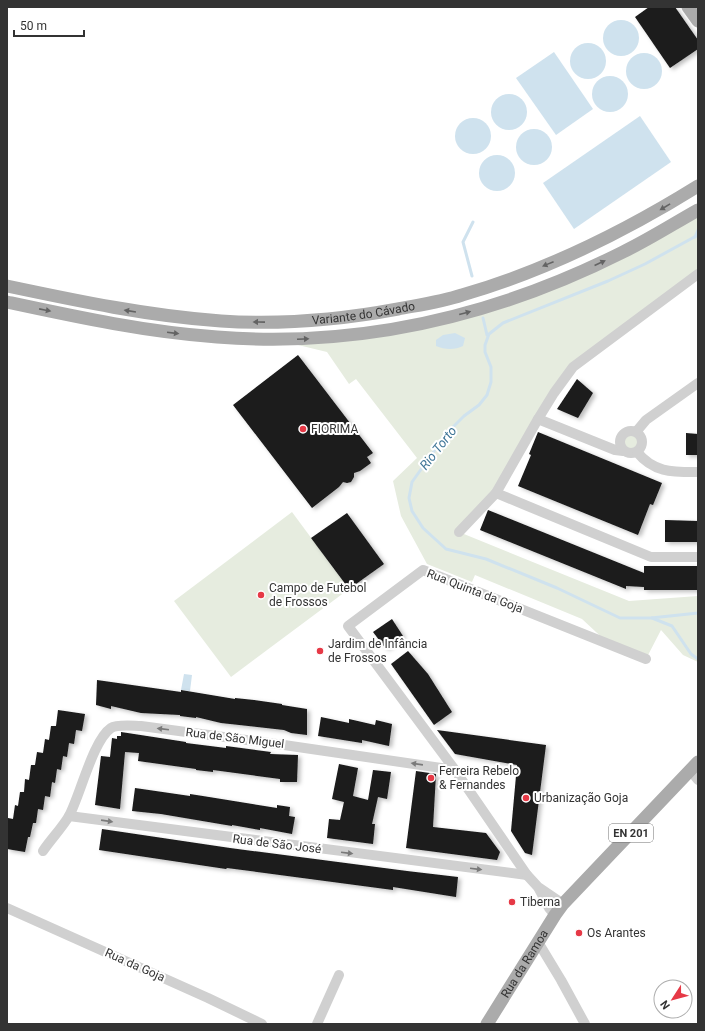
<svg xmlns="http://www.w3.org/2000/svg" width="705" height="1031" font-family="Roboto,sans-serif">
  <defs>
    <filter id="shadow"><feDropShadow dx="3" dy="2" stdDeviation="2" flood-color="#0004"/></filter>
  </defs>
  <rect width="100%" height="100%" fill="#fff"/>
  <!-- green -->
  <g fill="#e6ecdf">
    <path d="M698 210V274L573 367 496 493 459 532 629 601 698 596V662L683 655 661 630 646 659 610 645 582 619 475 575 472 582 427 564 401 516 393 481 417 458 356 379 349 384 327 352 298 345V340L372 332 543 287Z"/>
    <circle cx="631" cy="442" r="7"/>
    <path d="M292 512 349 589 231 677 174 601Z"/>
  </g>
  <!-- water -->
  <g fill="#cfe2ee">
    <circle cx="621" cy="38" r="18"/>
    <circle cx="588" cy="61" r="18"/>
    <path d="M554 52 593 109 556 135 516 78Z"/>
    <circle cx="644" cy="71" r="18"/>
    <circle cx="610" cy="94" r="18"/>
    <circle cx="509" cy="112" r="18"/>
    <path d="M640 116 671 162 574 229 543 183Z"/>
    <circle cx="473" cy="136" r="18"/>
    <circle cx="534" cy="147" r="18"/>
    <circle cx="497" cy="173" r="18"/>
    <path d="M455 333 465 338 463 346C455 350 445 350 436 346V340L443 335Z"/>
    <path d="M184 674 192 675 190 691 181 690Z"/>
  </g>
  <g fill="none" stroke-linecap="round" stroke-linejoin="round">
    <!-- stream -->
    <g stroke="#cfe2ee" stroke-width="3">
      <path d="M698 235 645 264 608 281 503 323 489 334 485 345V352L491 367V382L487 395 479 405 464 416 447 433 412 482 409 498 412 511 423 528 446 549 486 559 557 588 620 618H651L698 613"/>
      <path d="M695 237 698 230"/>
      <path d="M472 276 463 242 473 222"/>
      <path d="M483 318 487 335"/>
      <path d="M652 618 672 626 691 654 698 659"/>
    </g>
  </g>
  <!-- building -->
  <g fill="#1a1a1a" filter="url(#shadow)">
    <path d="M649 7H675L698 40V49L670 68 635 17Z"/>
    <path d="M298 355 373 453 367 457 371 463 360 471 354 473V477L351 482 347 483 343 482 339 487 312 508 233 405Z"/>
    <path d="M577 379 593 393 578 418 557 409Z"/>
    <path d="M538 432 662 483 653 505 650 504 638 535 518 486 531 455 529 454Z"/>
    <path d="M686 433 698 434V455H686Z"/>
    <path d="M488 510 644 573V566H698V590H644V587L626 586V589L480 530Z"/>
    <path d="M347 513 384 564 349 589 311 538Z"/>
    <path d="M665 520 698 521V542H665Z"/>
    <path d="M392 619 403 636 386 649 373 632Z"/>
    <path d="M408 651 428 674 452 712 434 725 391 664Z"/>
    <path d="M97 680 181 692V690L235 699V698L254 700 282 704V705L307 709V735L291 733 284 730 221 723 196 717V718L180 716V715L141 713 111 706V709L96 705Z"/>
    <path d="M58 710 85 714 82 731 76 730 74 744 69 743 67 757 63 756 61 770 57 769 55 783 52 782 50 797 45 796 43 810 38 809 36 823H33L30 837H28L25 852 7 849 8 818 13 819 15 805 18 806 20 792H24L25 779 29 780 31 765H35L37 752 43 753 45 739 49 740 51 726H56Z"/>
    <path d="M321 717 349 723V719L375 725 376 720 392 724 389 746 362 740V743L318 736Z"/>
    <path d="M437 730 546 745 532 855 525 853 511 831 517 765 455 754Z"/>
    <path d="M121 732 186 742V743L226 748V746L271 752 270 754 298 755 297 782H280V779L213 770V772L196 770V769L138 761 139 753 125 752 120 809 95 805 101 756 110 757 112 738 117 739V736H121Z"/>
    <path d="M339 764 358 768 353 796 368 800 373 770 391 772 387 799 378 797 372 824H375L373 844 327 838 329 819 340 820 344 802 332 799Z"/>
    <path d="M416 771 436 774 433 827 486 833 500 852 497 860 406 848Z"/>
    <path d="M135 788 190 796V794L209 797 277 808V805L290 807 289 816 295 817 292 834 260 828V830L232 825V826L161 814 132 811Z"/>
    <path d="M102 829 230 848 407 871 458 877 456 897 393 887V890L227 868 226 869 99 850Z"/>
  </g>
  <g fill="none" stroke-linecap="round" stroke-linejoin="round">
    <!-- minor -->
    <g stroke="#d0d0d0" stroke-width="10">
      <path d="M538 419 615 450 623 451"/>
      <circle cx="631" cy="442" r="11"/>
      <path d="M636 432 646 420 698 383"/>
      <path d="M637 452C654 473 673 472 698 472"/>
      <path d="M496 493 651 557H698"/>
      <path d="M459 532 496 493 538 419 554 393 573 367 698 274"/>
      <path d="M690 770 698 780"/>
      <path d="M69 816 527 875"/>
      <path d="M43 851C51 839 62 828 69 816 80 796 93 740 111 728 117 724 134 726 141 726L284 745 455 770"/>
      <path d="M539 889 549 908 555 915"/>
      <path d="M563 904 538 887 527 875 455 770 348 626 423 570 646 659"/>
      <path d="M7 908 208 998 262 1024"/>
      <path d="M538 942 561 980 585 1024"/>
      <path d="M317 1024 339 975"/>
    </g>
    <!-- major -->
    <g stroke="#ababab" stroke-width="13">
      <path d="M688 7 698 21"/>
      <path id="s1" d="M7 286C78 301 149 316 221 321 281 325 339 320 398 309 419 305 441 302 462 295 545 271 624 232 698 186"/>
      <path d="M7 302C77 317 146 332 217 337 359 348 496 316 623 252 648 240 673 224 698 210"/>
      <path id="s2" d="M487 1024 555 915 563 904 698 762"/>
    </g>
  </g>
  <!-- one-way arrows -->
  <defs><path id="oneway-solid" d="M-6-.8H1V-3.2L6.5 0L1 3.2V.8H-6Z"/></defs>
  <g fill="#636363">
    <use href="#oneway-solid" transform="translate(665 207) rotate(149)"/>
    <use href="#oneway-solid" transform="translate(600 263) rotate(-25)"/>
    <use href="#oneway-solid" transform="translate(548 264) rotate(158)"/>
    <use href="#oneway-solid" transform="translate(45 310) rotate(11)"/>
    <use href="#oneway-solid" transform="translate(130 311) rotate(-171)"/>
    <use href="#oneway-solid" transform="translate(465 313) rotate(-15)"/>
    <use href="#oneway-solid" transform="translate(259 322) rotate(-179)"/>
    <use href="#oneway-solid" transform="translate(173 333) rotate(7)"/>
    <use href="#oneway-solid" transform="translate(303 339) rotate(-3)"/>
  </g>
  <g fill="#7a7a7a">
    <use href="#oneway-solid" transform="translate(163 729) rotate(-173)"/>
    <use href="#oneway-solid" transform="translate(417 764) rotate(-172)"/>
    <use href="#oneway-solid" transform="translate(107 821) rotate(8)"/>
    <use href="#oneway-solid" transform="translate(347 853) rotate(7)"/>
    <use href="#oneway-solid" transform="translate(476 869) rotate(7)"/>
  </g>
  <!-- markers -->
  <g fill="#e63946" stroke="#fff" stroke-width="1.5">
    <circle cx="303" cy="429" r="4"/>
    <circle cx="261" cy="595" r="4"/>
    <circle cx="320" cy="651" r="4"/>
    <circle cx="431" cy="778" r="4"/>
    <circle cx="526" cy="798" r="4"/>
    <circle cx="512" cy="902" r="4"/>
    <circle cx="579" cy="933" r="4"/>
  </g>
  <g text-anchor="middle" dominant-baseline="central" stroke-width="4" stroke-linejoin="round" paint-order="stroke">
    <!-- shield labels -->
    <rect fill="#fff" stroke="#707070" stroke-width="1" x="609" y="824" width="44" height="18" rx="3"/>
    <g font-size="11" font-weight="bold" fill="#333">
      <text x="631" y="833">EN 201</text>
    </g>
    <!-- street labels -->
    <g font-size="12" fill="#333" stroke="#fff">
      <text stroke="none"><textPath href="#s1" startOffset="360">Variante do Cávado</textPath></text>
      <text transform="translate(475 591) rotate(21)">Rua Quinta da Goja</text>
      <text transform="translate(235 738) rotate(7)">Rua de São Miguel</text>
      <text transform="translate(277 844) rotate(7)">Rua de São José</text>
      <text stroke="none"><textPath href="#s2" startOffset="71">Rua da Ramoa</textPath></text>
      <text transform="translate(135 965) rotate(24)">Rua da Goja</text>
    </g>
    <!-- poi labels -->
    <g font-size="12" fill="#333" stroke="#fff" text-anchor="start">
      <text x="311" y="429">FIORIMA</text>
      <text x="269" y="588">Campo de Futebol<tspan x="269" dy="14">de Frossos</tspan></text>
      <text x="328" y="644">Jardim de Infância<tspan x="328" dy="14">de Frossos</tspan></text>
      <text x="439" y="771">Ferreira Rebelo<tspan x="439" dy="14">&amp; Fernandes</tspan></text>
      <text x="534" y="798">Urbanização Goja</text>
      <text x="520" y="902">Tiberna</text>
      <text x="587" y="933">Os Arantes</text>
    </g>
    <!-- water labels -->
    <g font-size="13" font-style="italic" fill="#3f7597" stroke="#fff">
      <text transform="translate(438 448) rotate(-52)">Rio Torto</text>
    </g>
  </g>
  <!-- border -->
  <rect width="705" height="1031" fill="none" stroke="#333333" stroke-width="16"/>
  <!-- north arrow -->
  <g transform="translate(673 999) rotate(234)"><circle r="19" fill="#ffffff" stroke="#adadad"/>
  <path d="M0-3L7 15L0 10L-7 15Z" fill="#e63946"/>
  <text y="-6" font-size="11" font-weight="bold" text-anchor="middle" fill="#333333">N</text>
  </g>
  <!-- scale -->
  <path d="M14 30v6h70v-6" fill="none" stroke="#333333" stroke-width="2"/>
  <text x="20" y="30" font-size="12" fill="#333333" stroke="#ffffff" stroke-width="3" paint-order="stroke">50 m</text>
</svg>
